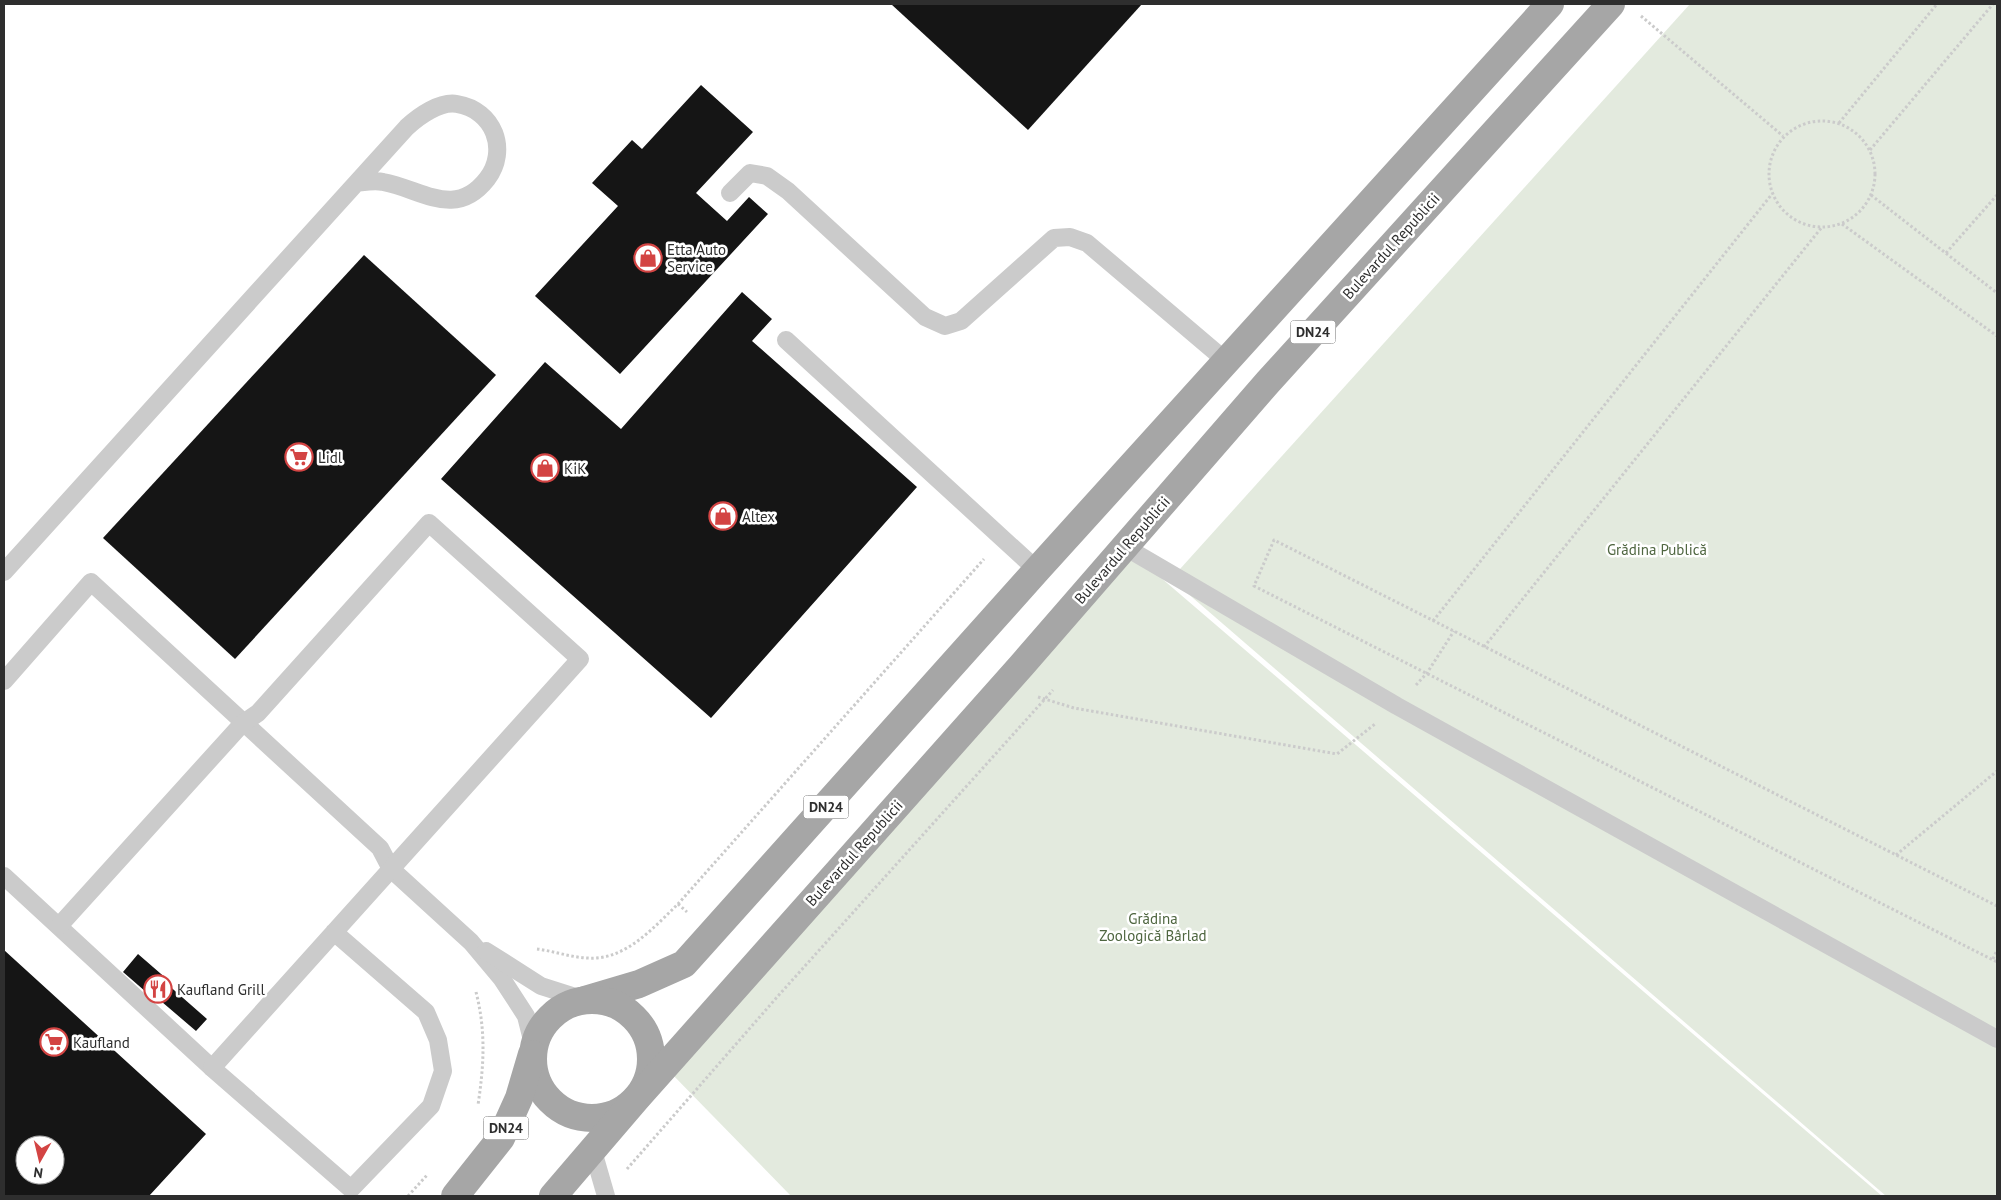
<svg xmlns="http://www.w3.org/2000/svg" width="2001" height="1200" font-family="'PT Sans',sans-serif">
  <rect width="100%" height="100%" fill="#fff"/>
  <!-- green -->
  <g fill="#e3eade">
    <path d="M1690 4H1997V1196H1886L1171 579Z"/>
    <path d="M1125 547 1882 1196H791L669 1071Z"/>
  </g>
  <!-- building -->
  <g fill="#151515" fill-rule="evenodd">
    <path d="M891 4H1142L1028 130Z"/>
    <path d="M701 85 753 132 696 193 727 221 749 197 768 214 620 374 535 296 618 206 592 183 632 140 642 149Z"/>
    <path d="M364 255 496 375 235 659 103 538Z"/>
    <path d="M742 292 772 319 752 341 917 487 711 718 441 479 545 362 621 429Z"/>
    <path d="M4 950 206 1134 149 1196H4ZM25 1145H55V1175H25Z"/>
    <path d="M138 954 168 980 166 983 207 1019 196 1031 155 996 153 998 123 972Z"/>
  </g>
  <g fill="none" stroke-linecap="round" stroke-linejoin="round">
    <!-- path -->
    <g stroke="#cbcbcb" stroke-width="3" stroke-dasharray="2.5 2.5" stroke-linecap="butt">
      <path d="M1641 16 1783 136"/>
      <circle cx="1822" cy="174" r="53"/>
      <path d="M1839 123 1937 4"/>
      <path d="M1870 150 1993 4"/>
      <path d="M1871 195 1997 293"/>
      <path d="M1842 224 1997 336"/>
      <path d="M1946 253 1997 195"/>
      <path d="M1433 621 1772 194"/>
      <path d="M1484 647 1822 227"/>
      <path d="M1416 685 1427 673 1454 631"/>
      <path d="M1038 697 1074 708 1337 754 1375 724"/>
      <path d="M1896 855 1997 771"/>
      <path d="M678 904 687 912"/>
      <path d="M1997 906 1274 540 1254 586 1997 962"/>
      <path d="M537 949C553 951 570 957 587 958 625 961 653 928 678 904L984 559"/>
      <path d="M1993 959 1997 950"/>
      <path d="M476 992C486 1031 484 1065 478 1105"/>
      <path d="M627 1169 778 996 1053 690"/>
      <path d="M408 1196 428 1174"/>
    </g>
    <!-- lane -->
    <g stroke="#cbcbcb" stroke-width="18">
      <path d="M730 193 750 173 767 176 788 191 925 317 945 326 961 321 1054 238 1070 237 1087 243 1226 361"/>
      <path d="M786 340 1037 570"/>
      <path d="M1125 547 1397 706 1997 1039"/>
      <path d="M4 572 407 127C419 116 440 101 457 104 494 110 509 150 487 179 455 220 422 189 383 182 375 180 365 182 357 183"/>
      <path d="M4 681 91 582 380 848 391 869 471 942 502 979 526 1016 534 1048"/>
      <path d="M4 876 212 1068"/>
      <path d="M59 926 242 724 258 713 429 523 580 659 212 1068 351 1189 431 1106 443 1071 438 1040 426 1012 334 932"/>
      <path d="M486 951 541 986 585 1000"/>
      <path d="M593 1151 606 1196"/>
    </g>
    <!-- primary -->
    <g stroke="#a6a6a6" stroke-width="28">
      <path d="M585 1000 639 984 684 964 1037 570 1550 4"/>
      <circle cx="592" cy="1059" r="59"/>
      <path d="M455 1196 501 1138 519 1098 532 1054"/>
      <path d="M553 1196 637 1098 1022 665 1268 382 1611 4"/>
    </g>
  </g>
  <!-- icons -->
  <defs>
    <g id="shop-ring" transform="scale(1.4375)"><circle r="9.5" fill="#fff" stroke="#d34443" stroke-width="1.5"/><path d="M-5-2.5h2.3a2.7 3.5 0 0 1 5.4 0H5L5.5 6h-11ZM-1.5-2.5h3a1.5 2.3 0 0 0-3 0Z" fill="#d34443"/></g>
    <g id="supermarket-ring" transform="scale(1.4375)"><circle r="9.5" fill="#fff" stroke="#d34443" stroke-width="1.5"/><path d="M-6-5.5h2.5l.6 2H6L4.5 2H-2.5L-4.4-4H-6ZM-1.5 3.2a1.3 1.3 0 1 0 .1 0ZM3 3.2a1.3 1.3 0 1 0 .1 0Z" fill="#d34443"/></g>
    <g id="restaurant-ring" transform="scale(1.4375)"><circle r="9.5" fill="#fff" stroke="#d34443" stroke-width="1.5"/><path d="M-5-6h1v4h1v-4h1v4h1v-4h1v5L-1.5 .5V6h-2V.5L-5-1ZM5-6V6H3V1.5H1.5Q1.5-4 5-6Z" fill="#d34443"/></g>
  </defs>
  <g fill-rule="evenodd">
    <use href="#shop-ring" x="648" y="258"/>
    <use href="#supermarket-ring" x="299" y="457"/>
    <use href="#shop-ring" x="545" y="468"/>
    <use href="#shop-ring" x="723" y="516"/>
    <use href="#restaurant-ring" x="158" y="989"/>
    <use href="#supermarket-ring" x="54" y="1042"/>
  </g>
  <g text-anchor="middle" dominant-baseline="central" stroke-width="5" stroke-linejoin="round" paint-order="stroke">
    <!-- shield labels -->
    <g fill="#fff" stroke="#6d6d6d" stroke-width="1">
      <rect x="1290.5" y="320.5" width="45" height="23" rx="4"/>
      <rect x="803.5" y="795.5" width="45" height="23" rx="4"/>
      <rect x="483.5" y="1116.5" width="45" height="23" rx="4"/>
    </g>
    <g font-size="14" font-weight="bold" fill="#2e2e2e">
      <text x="1313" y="332">DN24</text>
      <text x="826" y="807">DN24</text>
      <text x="506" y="1128">DN24</text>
    </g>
    <!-- street labels -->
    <g font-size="15" fill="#2e2e2e" stroke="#fff">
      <text transform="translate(1391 246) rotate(-48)">Bulevardul Republicii</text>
      <text transform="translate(1122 550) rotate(-49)">Bulevardul Republicii</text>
      <text transform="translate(854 853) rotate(-48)">Bulevardul Republicii</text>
    </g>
    <!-- poi labels -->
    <g font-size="15" fill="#2e2e2e" stroke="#fff" text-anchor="start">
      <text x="667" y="249">Etta Auto<tspan x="667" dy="17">Service</tspan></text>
      <text x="318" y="457">Lidl</text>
      <text x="564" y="468">KiK</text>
      <text x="742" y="516">Altex</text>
      <text x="177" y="989">Kaufland Grill</text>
      <text x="73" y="1042">Kaufland</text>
    </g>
    <!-- park labels -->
    <g font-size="15" fill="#4f6640" stroke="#fff">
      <text x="1657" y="549">Grădina Publică</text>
      <text x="1153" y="918">Grădina<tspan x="1153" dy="17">Zoologică Bârlad</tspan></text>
    </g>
  </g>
  <!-- border -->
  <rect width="2001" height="1200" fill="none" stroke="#2e2e2e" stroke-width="10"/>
  <!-- north arrow -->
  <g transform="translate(40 1160) rotate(188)"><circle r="24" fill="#ffffff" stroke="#ababab"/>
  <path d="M0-4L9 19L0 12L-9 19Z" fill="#d34443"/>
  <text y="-8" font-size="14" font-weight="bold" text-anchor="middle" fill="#2e2e2e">N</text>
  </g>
</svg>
